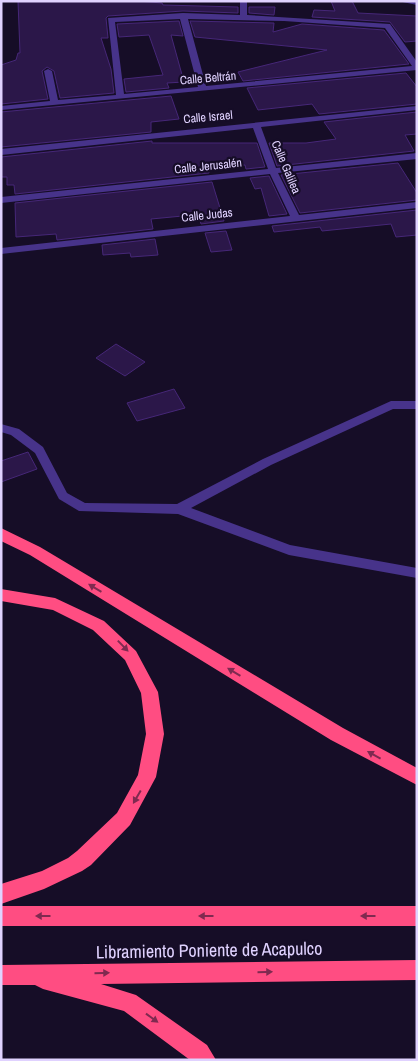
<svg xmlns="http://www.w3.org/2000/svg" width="418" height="1061" font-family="'Archivo Narrow',sans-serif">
  <rect width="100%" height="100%" fill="#160d27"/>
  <!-- building -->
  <g fill="#2b1749" stroke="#462778">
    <path d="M18 1H138L162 3 163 5 238 7V13L183 11 108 16 106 18 108 38H101L111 69 114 93 60 98 54 71 47 67 42 71 48 99 1 104V65L16 60 18 53H20Z"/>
    <path d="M331 1H352L358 13 417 16V41L405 42 390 22 312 17 314 10 335 11Z"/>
    <path d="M249 7H275L274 15 249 13Z"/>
    <path d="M179 21 183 36 171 35 184 82 167 83 169 88 126 92 124 79 163 75 149 35 119 37 117 24Z"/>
    <path d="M190 21 274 23 273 32 302 24 384 30 409 64 243 81 238 72 327 50 195 37Z"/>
    <path d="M406 73 417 87V104L319 114 312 104 258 110 247 88Z"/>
    <path d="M171 96 179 119 151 122V132L1 147V112Z"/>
    <path d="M417 112V134L405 135 414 151 277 166 269 143H306L336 139 324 122Z"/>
    <path d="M152 141V143H257L265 167 246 169 245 165 208 168 209 173 15 194 14 185H7V177H1V157Z"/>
    <path d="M398 163 417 193V200L300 213 281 175Z"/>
    <path d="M269 176 287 214 269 216 261 188 255 189 250 178Z"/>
    <path d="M212 182 224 221 201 224 199 217 194 218 193 215 151 219 153 229 57 240 56 234 16 237 15 203Z"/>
    <path d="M417 210V235L396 237 391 224 322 231 320 227 274 232 272 226Z"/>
    <path d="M226 231 232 250 211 252 205 233Z"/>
    <path d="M155 239 158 255 131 257 130 253 103 255 102 245Z"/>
    <path d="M116 344 145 362 125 376 96 358Z"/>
    <path d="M174 389 185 408 137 421 127 403Z"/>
    <path d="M28 452 37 469 1 482V461Z"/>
  </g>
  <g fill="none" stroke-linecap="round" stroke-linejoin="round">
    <!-- minor -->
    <g fill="#47338a" fill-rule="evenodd">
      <path d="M240 1H247V15L390 24 417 62V70L1 110V106L50 101 44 71 48 69 52 71 58 100 116 95 108 18 183 13 240 15ZM180 19 198 87 124 94 115 22ZM188 19 284 21 385 28 412 66 206 86Z"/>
      <path d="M398 1H417V5Z"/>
      <path d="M417 106V110L261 127 276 168 417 153V159L278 173 299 215 417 202V208L1 254V248L290 216 270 174 1 203V197L268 169 253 128 1 155V149Z"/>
      <path d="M391 401H417V409H393L271 465 191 508 290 545 417 568V578L289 555 178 514 79 511 59 499 35 453 11 435 1 432V424L19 429 43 447 67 493 85 503 177 504 263 459Z"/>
    </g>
    <!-- highway -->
    <g fill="#ff4d82" fill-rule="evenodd">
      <path d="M1 528 40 547 343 728 417 768V785L331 740 30 555 1 541Z"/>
      <path d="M1 589 55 598 104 621 136 651 158 692 164 734 156 777 130 825 91 865 82 871 44 889 1 904V884L42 871 68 858 77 851 117 813 138 775 146 734 141 693 125 660 93 630 53 610 1 601Z"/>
      <rect x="1" y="906" width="416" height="20"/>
      <path d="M417 960V980L101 984 136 995 207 1045 216 1060H190L124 1011 43 989 35 985H1V965Z"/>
    </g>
  </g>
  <!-- one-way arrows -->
  <defs><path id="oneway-solid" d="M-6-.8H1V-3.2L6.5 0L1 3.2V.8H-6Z" transform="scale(1.25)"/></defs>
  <g fill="#7f2a50">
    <use href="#oneway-solid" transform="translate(95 588) rotate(-149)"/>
    <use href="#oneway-solid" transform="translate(123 646) rotate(46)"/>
    <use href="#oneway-solid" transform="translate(234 672) rotate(-149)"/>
    <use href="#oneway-solid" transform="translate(374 755) rotate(-151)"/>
    <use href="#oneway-solid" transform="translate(137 797) rotate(120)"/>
    <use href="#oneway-solid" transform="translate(43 916) rotate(180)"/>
    <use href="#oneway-solid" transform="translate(206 916) rotate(180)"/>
    <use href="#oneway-solid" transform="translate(368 916) rotate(180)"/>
    <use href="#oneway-solid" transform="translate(265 972) rotate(-1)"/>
    <use href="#oneway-solid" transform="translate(102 973) rotate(-1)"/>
    <use href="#oneway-solid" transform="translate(152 1018) rotate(36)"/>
  </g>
  <g text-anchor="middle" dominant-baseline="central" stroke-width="4.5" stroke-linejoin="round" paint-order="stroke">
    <!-- far-street labels -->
    <g font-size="12" fill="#e0d2ff" stroke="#160d27">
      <text transform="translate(208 78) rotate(-5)">Calle Beltrán</text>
      <text transform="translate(208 117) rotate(-5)">Calle Israel</text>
      <text transform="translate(208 166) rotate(-6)">Calle Jerusalén</text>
      <text transform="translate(286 167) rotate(67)">Calle Galilea</text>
      <text transform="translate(207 215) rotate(-6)">Calle Judas</text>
    </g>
    <!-- near-street labels -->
    <g font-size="18" fill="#e0d2ff" stroke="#160d27">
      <text transform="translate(209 950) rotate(-1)">Libramiento Poniente de Acapulco</text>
    </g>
  </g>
  <!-- border -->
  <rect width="418" height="1061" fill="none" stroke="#e0d2ff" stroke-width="5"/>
</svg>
